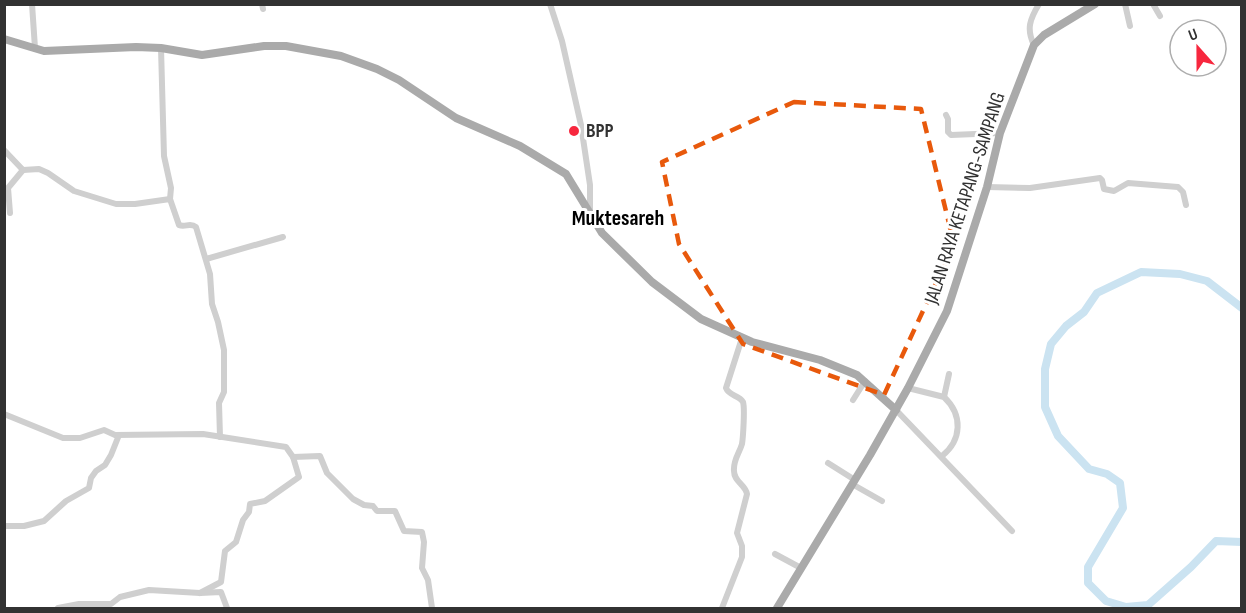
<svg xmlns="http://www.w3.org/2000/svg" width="1246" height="613" font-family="'Sofia Sans Condensed',sans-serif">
  <rect width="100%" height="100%" fill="#fff"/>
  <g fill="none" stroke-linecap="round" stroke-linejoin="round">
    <!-- river -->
    <path stroke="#cbe3f1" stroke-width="8" d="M1242 308 1207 281 1180 274 1141 272 1097 293 1084 312 1066 326 1051 344 1045 369V407L1058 436 1089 469 1107 474 1120 483 1123 508 1088 567V583L1106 601 1126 607 1148 605 1191 567 1216 541 1242 542"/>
    <!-- minor -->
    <g stroke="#cfcfcf" stroke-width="6">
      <path d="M32 4 35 48"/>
      <path d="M262 4 263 9"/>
      <path d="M550 4 562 41 581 125 590 185V211"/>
      <path d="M1125 4 1130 26"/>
      <path d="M1153 4 1160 16"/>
      <path d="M1034 45C1026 29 1030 19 1039 4"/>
      <path d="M161 48 164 156 171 188 170 199"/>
      <path d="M946 115 948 119V132L951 135 1000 133"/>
      <path d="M4 150 23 170 39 169 48 173 74 191 116 204H135L170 199 179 225C185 228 190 222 196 227L210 274 212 304 218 322 224 350V392L219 403 220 437"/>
      <path d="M987 187 1030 188 1100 178 1102 180 1104 189 1114 191 1128 183 1178 187 1183 192 1186 205"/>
      <path d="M10 213 8 188 23 170"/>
      <path d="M206 259 283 237"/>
      <path d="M908 388 944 397C963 415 962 440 942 456"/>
      <path d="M944 397 949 374"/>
      <path d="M853 400 865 381"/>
      <path d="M896 410 1012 531"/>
      <path d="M4 414 63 438H80L104 430 115 435 203 434 286 447 293 457 320 456 327 473 353 499 364 505 373 506 377 511H395L404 531 422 532 424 542 422 568 428 580 432 608"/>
      <path d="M828 463 855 480"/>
      <path d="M852 484 882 501"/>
      <path d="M5 526H24L44 521 66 501 89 488 91 478 96 471 105 465 111 455 119 435"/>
      <path d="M775 554 801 568"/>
      <path d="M200 593 221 582 225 551 236 542 243 520 249 512 250 504 265 501 299 477 293 457"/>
      <path d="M58 608 79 604H111L120 597 149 590 200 593 221 592 227 608"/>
      <path d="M722 608 742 557V546L737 533 747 494C745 484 734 482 734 471 733 460 739 454 742 444 743 438 745 408 743 402 739 395 729 396 726 388L742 338"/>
    </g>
    <!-- major -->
    <g stroke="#aaa" stroke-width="8">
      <path d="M4 39 44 51 136 47 161 48 202 55 264 46H286L341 56 377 69 399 80 456 118 520 146 566 174 602 233 652 282 701 319 752 342 820 360 857 375 896 410"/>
      <path d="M777 608 870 455 908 388 947 311 987 187 1000 133 1034 45 1044 35 1095 4"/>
    </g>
  </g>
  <!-- marked area -->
  <path fill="none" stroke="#e8590c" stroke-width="4.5" stroke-dasharray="12 8" stroke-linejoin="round" d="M794 102 921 109 954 244 884 395 743 344 679 244 662 162Z"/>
  <!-- markers -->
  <circle fill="#f7273e" stroke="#fff" stroke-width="2" cx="574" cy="131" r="6"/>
  <g text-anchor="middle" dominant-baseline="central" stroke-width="6" stroke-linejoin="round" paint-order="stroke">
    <!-- poi labels -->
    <g font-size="20" font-weight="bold" fill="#323232" stroke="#fff" text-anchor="start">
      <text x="586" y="131">BPP</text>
    </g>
    <!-- street labels -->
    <g font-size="20" fill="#323232" stroke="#fff">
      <text transform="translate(965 198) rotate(-72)">JALAN RAYA KETAPANG-SAMPANG</text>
    </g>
    <!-- quarter labels -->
    <g font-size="22" font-weight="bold" fill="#000" stroke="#fff">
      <text x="618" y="218">Muktesareh</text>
    </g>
  </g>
  <!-- border -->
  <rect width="1246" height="613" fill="none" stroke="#323232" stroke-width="12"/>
  <!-- north arrow -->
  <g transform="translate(1198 48) rotate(339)"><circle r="28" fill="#ffffff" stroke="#adadad" stroke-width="1.5"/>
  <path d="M0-4.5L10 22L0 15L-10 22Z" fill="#f7273e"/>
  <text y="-9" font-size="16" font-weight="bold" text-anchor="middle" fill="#323232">U</text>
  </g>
</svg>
